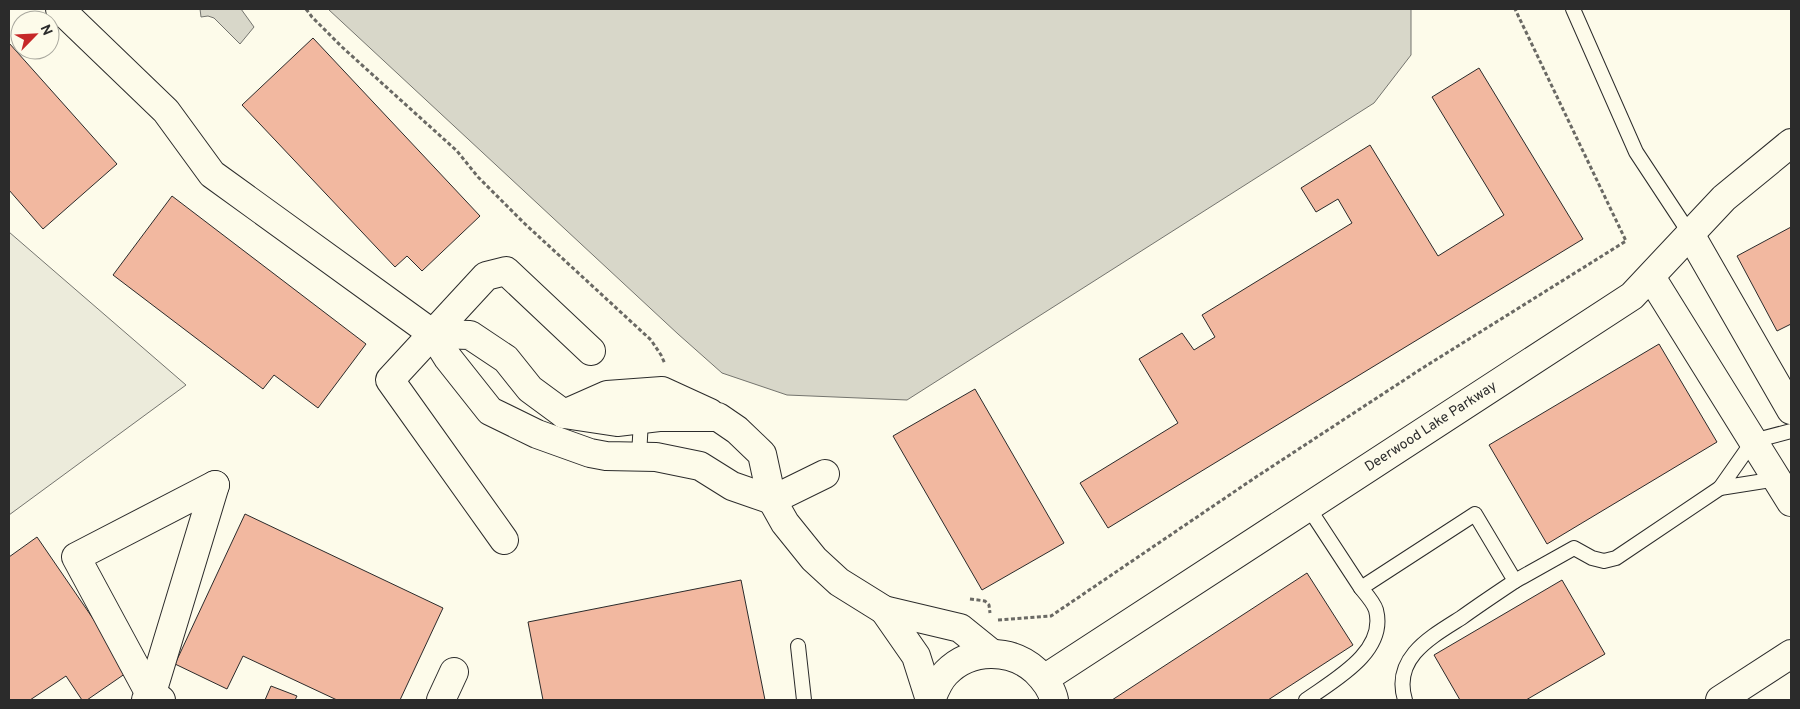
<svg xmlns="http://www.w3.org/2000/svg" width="1800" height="709" font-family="Overpass,sans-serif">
  <rect width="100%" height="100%" fill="#fdfbea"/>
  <!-- green -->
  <path fill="#ecebdb" stroke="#74746e" d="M9 232 186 385 9 515Z"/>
  <!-- water -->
  <g fill="#d8d7c9" stroke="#74746e">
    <path d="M200 9H241L254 27 240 44 214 18 208 16 201 17Z"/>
    <path d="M328 9H1411V55L1374 103 907 400 787 395 722 373 678 334Z"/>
  </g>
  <!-- building -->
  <g fill="#f2b8a0" stroke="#2b2b2b">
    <path d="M313 38 480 216 422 271 407 256 395 267 242 105Z"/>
    <path d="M9 43 117 164 43 229 9 190Z"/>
    <path d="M1479 68 1583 239 1108 528 1080 483 1178 423 1139 359 1182 333 1194 350 1215 337 1202 315 1352 223 1338 199 1316 212 1301 188 1370 145 1438 256 1504 215 1432 97Z"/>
    <path d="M172 196 366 344 318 408 274 375 263 389 113 275Z"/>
    <path d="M1791 227V324L1777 331 1737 256Z"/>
    <path d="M1659 344 1717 442 1547 544 1489 445Z"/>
    <path d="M975 389 1064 543 982 590 893 436Z"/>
    <path d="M245 514 443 608 400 700H337L243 656 227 689 175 664Z"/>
    <path d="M37 537 129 671 87 700H82L66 676 30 700H9V557Z"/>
    <path d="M1307 573 1353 645 1268 700H1112Z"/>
    <path d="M741 580 765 700H543L528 622Z"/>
    <path d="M1562 580 1605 654 1526 700H1460L1434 655Z"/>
    <path d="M271 686 297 696 295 700H265Z"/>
  </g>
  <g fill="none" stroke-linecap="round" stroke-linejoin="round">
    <!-- lane casing -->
    <g stroke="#2b2b2b" stroke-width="16">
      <g id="lane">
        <path d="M1573 9 1636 152 1690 234"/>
        <path d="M639 456 641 420"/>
        <path d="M1777 479 1720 488 1753 441 1791 431"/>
        <path d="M1308 507 1361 588 1475 514 1515 581C1497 593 1479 605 1461 618 1431 637 1392 658 1405 700"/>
        <path d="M1515 581 1574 548 1592 558 1604 561 1616 558 1720 488"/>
        <path d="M798 646 804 700"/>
        <path d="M1306 700C1334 680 1387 652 1376 610 1374 603 1366 594 1361 588"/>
      </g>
    </g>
    <!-- street casing -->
    <g stroke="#2b2b2b" stroke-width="30">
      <g id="street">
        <path d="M60 9 166 111 212 174 433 334 448 358 490 411 537 434 590 453 606 456 656 457 700 466 732 486 772 500 825 474"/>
        <path d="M1690 234 1791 410"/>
        <path d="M1651 277 1791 502"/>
        <path d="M433 334 470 335 506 359 530 389 564 414 617 422 659 417H718L737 430 762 454 772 500 785 523 814 559 839 582 884 610 960 628 991 653"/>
        <path d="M564 414 607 395 662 391 710 413"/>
        <path d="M504 540 390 380 486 276 506 271 591 351"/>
        <path d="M884 610 916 656 930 700"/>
        <path d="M1044 679 1632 296 1724 198 1791 143"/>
        <path d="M146 700 151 696 215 485"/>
        <path d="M161 700 151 696 76 557 215 485"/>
        <path d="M441 700 454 672"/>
        <path d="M931 700C935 690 938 681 946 673 970 648 1011 648 1036 671 1044 679 1052 689 1054 700"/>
      </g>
    </g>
    <!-- highway casing -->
    <g stroke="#2b2b2b" stroke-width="30">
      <path id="highway" d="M1720 700 1791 654"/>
    </g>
    <!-- path -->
    <g stroke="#6a6964" stroke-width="3" stroke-dasharray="4 2.5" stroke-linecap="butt">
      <path d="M306 9 312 17 342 47 457 151 478 177 524 223 651 340 661 355 665 364"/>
      <path d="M970 599 985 601 989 605 990 613"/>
      <path d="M998 620 1051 616 1256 477 1421 369 1626 241 1515 9"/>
    </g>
    <!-- lane -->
    <use href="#lane" stroke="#fdfbea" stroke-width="14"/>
    <!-- street -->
    <use href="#street" stroke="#fdfbea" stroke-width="28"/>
    <!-- highway -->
    <use href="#highway" stroke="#fdfbea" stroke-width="28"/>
  </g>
  <g text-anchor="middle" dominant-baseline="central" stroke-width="4" stroke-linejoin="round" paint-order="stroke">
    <!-- street labels -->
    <g font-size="14" fill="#2b2b2b" stroke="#fdfbea">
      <text transform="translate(1431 427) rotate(-33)">Deerwood Lake Parkway</text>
    </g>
  </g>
  <!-- border -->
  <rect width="1800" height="709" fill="none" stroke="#2b2b2b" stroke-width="20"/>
  <!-- north arrow -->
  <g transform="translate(35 35) rotate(66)"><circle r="24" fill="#fdfbea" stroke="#a9a89e"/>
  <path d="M0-4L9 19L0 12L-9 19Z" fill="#c62828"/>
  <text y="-8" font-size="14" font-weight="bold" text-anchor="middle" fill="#2b2b2b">N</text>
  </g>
</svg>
